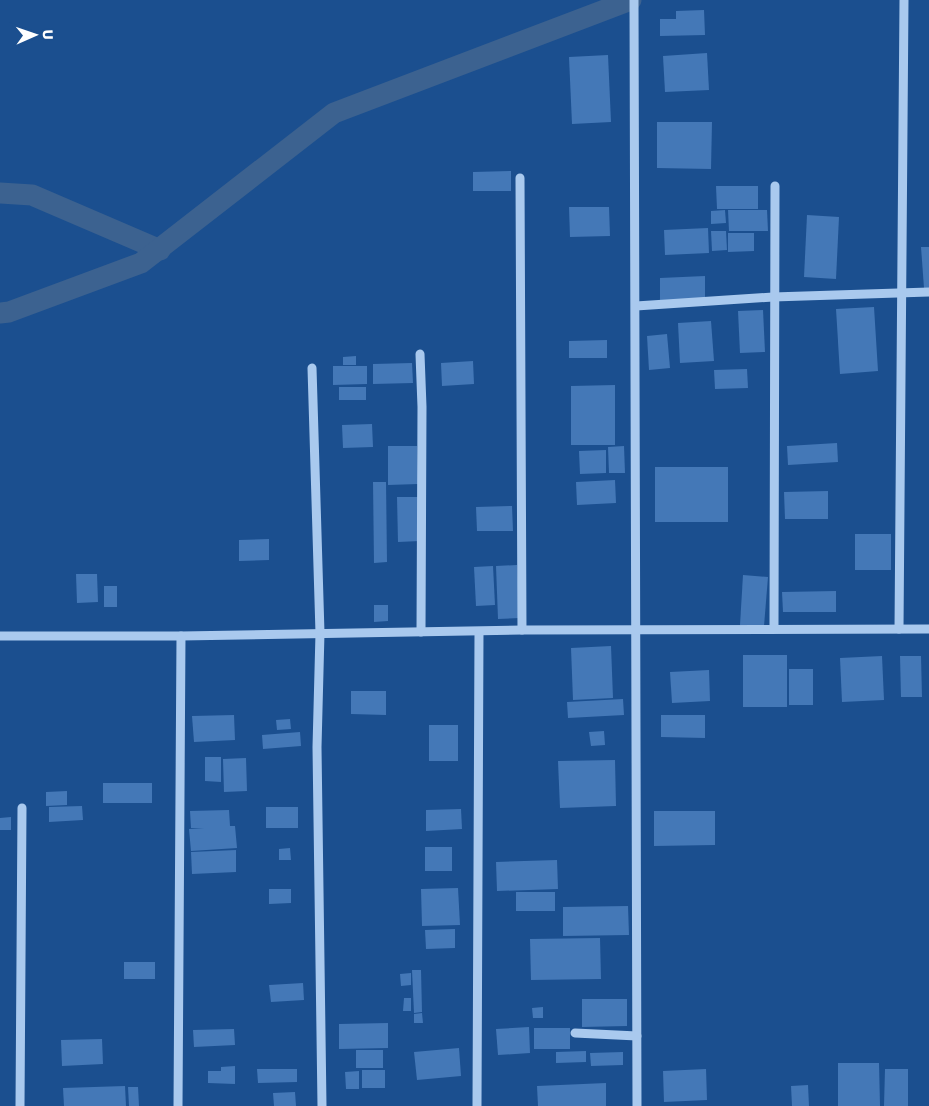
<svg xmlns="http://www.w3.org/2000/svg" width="929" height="1106" font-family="Rubik,sans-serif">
  <rect width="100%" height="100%" fill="#1b4f8f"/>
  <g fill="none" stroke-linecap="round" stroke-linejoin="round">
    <!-- canal -->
    <g stroke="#3c6290" stroke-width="21">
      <path d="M0 193 32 195 160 250"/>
      <path d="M0 313 9 312 141 263 334 113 631 0"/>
    </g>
  </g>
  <!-- building -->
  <g fill="#4478b7">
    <path d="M704 10 705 35 660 36V19H676V11Z"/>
    <path d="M707 53 709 90 665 92 663 56Z"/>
    <path d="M608 55 611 122 572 124 569 57Z"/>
    <path d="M657 122H712L711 169 657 168Z"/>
    <path d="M511 171V191H473V172Z"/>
    <path d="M716 186H758V209H717Z"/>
    <path d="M569 207H609L610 236 570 237Z"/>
    <path d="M725 210 726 223 711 224V211Z"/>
    <path d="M728 210H767L768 231H729Z"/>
    <path d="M807 215 839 217 836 279 804 277Z"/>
    <path d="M708 228 709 253 665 255 664 230Z"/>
    <path d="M711 231H726L727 250 712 251Z"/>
    <path d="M728 233H754V251L728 252Z"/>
    <path d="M921 247H929V288H924Z"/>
    <path d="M705 276V300L660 302V278Z"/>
    <path d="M874 307 878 371 840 374 836 309Z"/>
    <path d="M763 310 765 352 740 353 738 311Z"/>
    <path d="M711 321 714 361 680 363 678 323Z"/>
    <path d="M667 334 670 368 649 370 647 336Z"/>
    <path d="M607 340V358H569V341Z"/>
    <path d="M356 356V365H343V357Z"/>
    <path d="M473 361 474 384 442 386 441 363Z"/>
    <path d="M412 363 413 383 373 384V364Z"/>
    <path d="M333 366H367V384L333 385Z"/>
    <path d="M747 369 748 388 715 389 714 370Z"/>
    <path d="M615 385V445H571V386Z"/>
    <rect x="339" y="387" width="27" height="13"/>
    <path d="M372 424 373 447 343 448 342 425Z"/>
    <path d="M837 443 838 462 788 465 787 446Z"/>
    <path d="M388 446H417L418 484 388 485Z"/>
    <path d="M624 446 625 473H609L608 447Z"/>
    <path d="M606 450V473L580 474 579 451Z"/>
    <rect x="655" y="467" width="73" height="55"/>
    <path d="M615 480 616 503 577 505 576 482Z"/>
    <path d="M373 482H386L387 562 374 563Z"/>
    <path d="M828 491V519H785L784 492Z"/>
    <path d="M397 497H419L420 541 398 542Z"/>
    <path d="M512 506 513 531H477L476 507Z"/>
    <rect x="855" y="534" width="36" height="36"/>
    <path d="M269 539V560L239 561V540Z"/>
    <path d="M517 565 520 618 498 619 496 566Z"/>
    <path d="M493 566 495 605 476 606 474 567Z"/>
    <path d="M76 574H97L98 602 77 603Z"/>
    <path d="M743 575 768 577 764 626 740 625Z"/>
    <rect x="104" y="586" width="13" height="21"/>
    <path d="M836 591V612H783L782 592Z"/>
    <path d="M374 605H388V621L374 622Z"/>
    <path d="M611 646 613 698 573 700 571 648Z"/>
    <rect x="743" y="655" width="44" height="52"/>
    <path d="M882 656 884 700 842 702 840 658Z"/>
    <path d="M900 656H921L922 697H901Z"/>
    <rect x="789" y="669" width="24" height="36"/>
    <path d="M709 670 710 701 672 703 670 672Z"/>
    <path d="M351 691H386V715L351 714Z"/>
    <path d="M623 699 624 715 568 718 567 702Z"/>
    <path d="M234 715 235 740 194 742 192 716Z"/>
    <path d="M661 715H705V738L661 737Z"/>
    <path d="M290 719 291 729 277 730 276 720Z"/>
    <rect x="429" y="725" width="29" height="36"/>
    <path d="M604 731 605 745 591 746 589 732Z"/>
    <path d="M300 732 301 746 263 749 262 735Z"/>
    <path d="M205 757H221V782L205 781Z"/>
    <path d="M246 758 247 791 224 792 223 759Z"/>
    <path d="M615 760 616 806 560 808 558 761Z"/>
    <rect x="103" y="783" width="49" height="20"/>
    <path d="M67 791V805L46 806V792Z"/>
    <path d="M82 806 83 820 49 822V807Z"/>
    <rect x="266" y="807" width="32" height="21"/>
    <path d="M461 809 462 829 426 831V810Z"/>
    <path d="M229 810 230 826H235L237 848 191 851 189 829 204 828H191L190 811Z"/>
    <path d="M654 811H715V845L654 846Z"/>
    <path d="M11 817V830H0V818Z"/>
    <rect x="425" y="847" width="27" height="24"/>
    <path d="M290 848 291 860H279V849Z"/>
    <path d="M236 850V872L192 874 191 852Z"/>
    <path d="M557 860 558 889 497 891 496 862Z"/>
    <path d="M458 888 460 925 422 926 421 889Z"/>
    <path d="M269 889H291V903L269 904Z"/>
    <rect x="516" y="892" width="39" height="19"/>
    <path d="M628 906 629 935 563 936V907Z"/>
    <path d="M455 929V948L426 949 425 930Z"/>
    <path d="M600 938 601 979 531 980 530 939Z"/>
    <rect x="124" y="962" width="31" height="17"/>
    <path d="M412 970H421L422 1012 414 1013Z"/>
    <path d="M411 973V985L401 986 400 974Z"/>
    <path d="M303 983 304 1000 271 1002 269 985Z"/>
    <path d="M404 998H411V1011H403Z"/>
    <path d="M582 999H627V1026L582 1027Z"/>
    <path d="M543 1007V1018H533L532 1008Z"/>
    <path d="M422 1013 423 1023H414V1014Z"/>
    <path d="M388 1023V1048L339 1049V1024Z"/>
    <path d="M529 1027 530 1053 498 1055 496 1029Z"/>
    <rect x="534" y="1028" width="36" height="21"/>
    <path d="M234 1029 235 1045 194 1047 193 1030Z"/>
    <path d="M102 1039 103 1064 62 1066 61 1040Z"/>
    <path d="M459 1048 461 1076 417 1080 414 1052Z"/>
    <rect x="356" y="1050" width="27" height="18"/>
    <path d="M586 1051V1062L556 1063V1052Z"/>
    <path d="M623 1052V1065L591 1066 590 1053Z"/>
    <path d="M838 1063H879L880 1106H838Z"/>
    <path d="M235 1066V1084L208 1083V1071H221V1067Z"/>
    <path d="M257 1069H297V1082L258 1083Z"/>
    <path d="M706 1069 707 1100 664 1102 663 1071Z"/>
    <path d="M885 1069H908V1106H884Z"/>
    <rect x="362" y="1070" width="23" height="18"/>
    <path d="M359 1071V1089H346L345 1072Z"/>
    <path d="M606 1083V1106H538L537 1086Z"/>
    <path d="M808 1085 809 1106H792L791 1086Z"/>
    <path d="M125 1086 126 1106H64L63 1088Z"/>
    <path d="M128 1087H138L139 1106H129Z"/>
    <path d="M295 1092 296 1106H274L273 1093Z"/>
  </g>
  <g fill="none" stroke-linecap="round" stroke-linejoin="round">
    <!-- minor -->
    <g stroke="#a9c9ee" stroke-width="9">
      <path d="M634 0 637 1106"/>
      <path d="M520 178 522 630"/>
      <path d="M636 306 773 297 929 292"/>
      <path d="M420 354 422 407 421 632"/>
      <path d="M312 368 320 633 317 747 322 1106"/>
      <path d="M774 629 775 186"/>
      <path d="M899 629 904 0"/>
      <path d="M0 636H181L522 630 929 629"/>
      <path d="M575 1033 637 1036"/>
      <path d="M20 1106 22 808"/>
      <path d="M178 1106 181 636"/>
      <path d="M477 1106 479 632"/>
    </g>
  </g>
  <!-- north arrow -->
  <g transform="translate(35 35) rotate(88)" stroke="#1b4f8f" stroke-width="4" paint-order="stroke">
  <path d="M0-4L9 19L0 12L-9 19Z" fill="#ffffff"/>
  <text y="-8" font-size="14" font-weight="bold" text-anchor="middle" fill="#ffffff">U</text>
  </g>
</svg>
